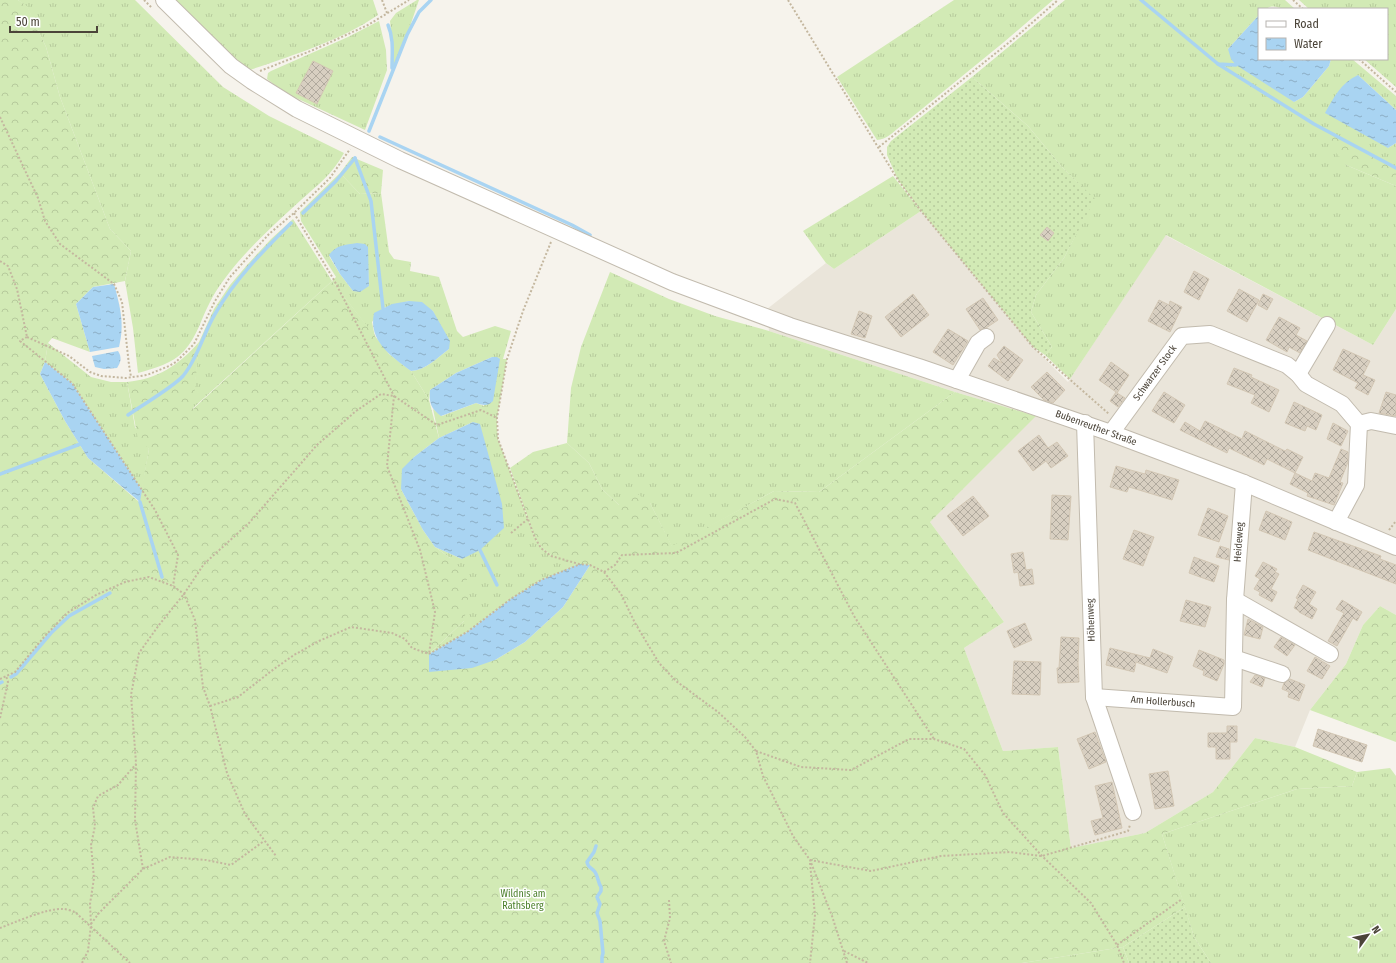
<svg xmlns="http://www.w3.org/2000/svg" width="1396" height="963" font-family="'Fira Sans Condensed',sans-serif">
  <defs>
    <pattern id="grass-tufts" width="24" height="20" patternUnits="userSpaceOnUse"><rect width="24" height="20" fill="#d2eab5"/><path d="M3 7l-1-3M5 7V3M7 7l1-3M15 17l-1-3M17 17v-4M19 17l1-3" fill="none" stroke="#b6ca9c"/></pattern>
    <pattern id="forest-crowns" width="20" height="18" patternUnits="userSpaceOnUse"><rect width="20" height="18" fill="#d2eab5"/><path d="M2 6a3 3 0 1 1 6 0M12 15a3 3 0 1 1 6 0" fill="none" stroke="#b6ca9c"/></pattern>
    <pattern id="garden-dots" width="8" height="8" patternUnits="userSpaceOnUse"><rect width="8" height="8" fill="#d2eab5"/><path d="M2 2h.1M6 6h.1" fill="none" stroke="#b6ca9c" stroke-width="1.8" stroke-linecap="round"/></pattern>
    <pattern id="water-ripples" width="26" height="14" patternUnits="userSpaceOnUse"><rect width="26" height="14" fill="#a9d4f2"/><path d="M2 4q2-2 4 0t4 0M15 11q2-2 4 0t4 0" fill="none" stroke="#8caec5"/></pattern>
    <pattern id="building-cross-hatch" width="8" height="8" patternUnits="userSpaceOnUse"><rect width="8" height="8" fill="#d8cfc1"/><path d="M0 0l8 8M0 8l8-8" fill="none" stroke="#b1aa9e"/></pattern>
  </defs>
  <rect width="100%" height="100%" fill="#f6f3ec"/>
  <!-- residential -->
  <path fill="#eae5da" d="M921 211 1038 352 1068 382 1165 235 1373 345 1396 309V615L1380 606 1363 625 1346 664 1310 710 1295 747 1255 738 1213 792 1145 833 1071 848 1058 747 1003 751 964 648 1004 622 930 522 1035 416 955 392 769 331 767 309 826 263 834 269Z"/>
  <!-- grass -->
  <g fill="url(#grass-tufts)" fill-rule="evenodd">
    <path d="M18 0H135L223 87 269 116 344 153C332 174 319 184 301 200 279 220 257 240 238 262 228 274 217 288 210 302 201 319 197 337 184 351 172 364 155 368 138 373L133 328 125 281 131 251 110 229 60 97 46 47 27 7Z"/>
    <path d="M173 0H373L378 15C340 41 293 55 250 70L230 56Z"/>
    <path d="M417 0H419L407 35 392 72V39L390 21 396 13Z"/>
    <path d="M954 0H1053L1004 42 901 126C894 131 886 140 877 140L837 77Z"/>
    <path d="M1065 0H1285L1295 9C1292 9 1288 9 1285 9 1278 8 1273 4 1266 9H1259V15L1228 49 1294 102 1303 97 1329 66 1331 59H1352L1396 96V110L1358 75 1388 148 1396 143V168L1331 134 1346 165 1396 186V309L1373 345 1166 235 1070 379 1045 355 1052 347 1031 312 1036 295 1064 258 1094 199 1062 167 1028 126 972 77Z"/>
    <path d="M1299 0H1396V87L1364 59H1387V9H1309Z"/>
    <path d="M379 21 386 50 387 70 365 130 294 97 276 86 267 79 268 73 271 71 348 37Z"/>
    <path d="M340 173 360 194 381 193 389 252 394 259 411 262 410 271 439 277 457 331 463 337 495 326 511 331 503 359H507L497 418V429L498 439 535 538C548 558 557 558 579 564L541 580 512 598 467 632 429 654 464 621 450 558 435 547 462 559 473 422 439 438 433 409 442 416 476 403 484 406 492 357 456 373 430 390 429 400 411 371C426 370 437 358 449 349L433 311 409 301 383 308 372 322 375 337 332 281 192 409 199 342 214 309 230 285 247 265 271 239 293 219 332 281 336 277 301 221 300 212ZM329 256 368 268 369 286 353 291 340 274Z"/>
    <path d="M893 176 921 211 834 269 826 263 803 231Z"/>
    <path d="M610 272 669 299 715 316 769 331 955 392 819 492 774 491 672 547 650 503 619 505 602 489 589 463 567 443 571 388 581 347Z"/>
    <path d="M48 343 91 377 111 382H127L135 427 149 449 142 490 72 383 45 362Z"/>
    <path d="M1390 768 1396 776V963H1211L1194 937 1162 834 1297 789 1352 786 1357 772Z"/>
    <path d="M1123 947 1129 963H1022Z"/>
  </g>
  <!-- forest -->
  <g fill="url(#forest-crowns)">
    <path d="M0 0H18L27 6 46 47 60 97 110 229 131 251 125 281 93 287 76 304 90 352 52 338 48 343 45 362 40 374 65 421 88 458 139 502 149 449 138 439 127 382C158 379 179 365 199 342L193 409 332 281 389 354 411 371 429 400 439 438 414 457 401 489 423 530 435 547 450 558 466 574 469 595 464 621 429 654 495 660 525 642 563 607 590 565C566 564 548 559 535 538L510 468 533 452 567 443 589 463 602 489 619 505 636 493 650 503 672 546 774 491 819 492 955 392 1036 416 930 522 1004 622 964 648 1003 751 1058 747 1071 848 1145 833 1213 792 1255 738 1295 747 1357 772 1352 786 1297 789 1162 834 1185 907 1123 947 1022 963H0Z"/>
    <path d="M1330 133 1396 168V186L1346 165 1334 150Z"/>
    <path d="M352 157 383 170 381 193 360 194 340 173Z"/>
    <path d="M1380 606 1396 615V742L1310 710 1346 664 1363 625Z"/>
  </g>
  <!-- garden -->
  <g fill="url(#garden-dots)">
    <path d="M972 77 1028 126 1062 167 1095 199 1064 258 1036 295 1031 312 1052 347 1045 355 1033 347 921 211 898 180 887 155V147L891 141Z"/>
    <path d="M1185 907 1194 937 1211 963H1129L1123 947Z"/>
  </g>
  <!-- water -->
  <g fill="url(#water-ripples)">
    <path d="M1259 15V59H1331L1329 66 1303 97 1294 102 1236 65 1231 59 1228 49Z"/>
    <path d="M1358 75 1396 110V143L1388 148 1325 113C1334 97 1341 83 1358 75Z"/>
    <path d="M357 243 365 244 368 247 369 286 360 292 353 291 340 274 329 255C336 245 345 245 357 243Z"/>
    <path d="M114 284C120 306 125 324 119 347L90 352 76 304 93 287Z"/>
    <path d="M409 301 422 302 433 311 450 341 449 349C437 358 426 370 411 371 391 356 368 341 374 313L392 304Z"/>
    <path d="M118 351C122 357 121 362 117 368L104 369 95 367 92 356Z"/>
    <path d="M492 357H497L500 359 493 401C487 407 483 405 476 403L441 416C431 408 429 404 430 390L456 373Z"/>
    <path d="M45 362 72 383 142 490 140 502 88 458 65 421 40 374Z"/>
    <path d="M473 422 480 424 502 504 504 528 480 550 462 559 435 547 423 530 401 489 402 469 414 457 439 438Z"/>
    <path d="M579 564 590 565 563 607 525 642 495 660 472 668 429 672V654L467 632 512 598 541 580Z"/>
  </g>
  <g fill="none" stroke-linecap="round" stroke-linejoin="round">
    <!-- stream -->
    <g stroke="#a9d4f2" stroke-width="3.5">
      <path d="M1141 0 1218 64 1236 65"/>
      <path d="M388 25C394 39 392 53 392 68"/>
      <path d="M1218 64 1314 124 1396 168"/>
      <path d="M369 131 407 35 419 12 431 0"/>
      <path d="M380 137 572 225 590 235"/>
      <path d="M355 158 371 201 383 308"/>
      <path d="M303 213 336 181 355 158"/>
      <path d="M128 415C142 405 172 388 183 376 198 358 203 334 215 314 235 279 263 251 291 223"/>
      <path d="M0 474 83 443"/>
      <path d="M140 502 162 577"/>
      <path d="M480 550 497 585"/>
      <path d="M11 677 16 674 51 633 69 616 110 593"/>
      <path d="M0 683 2 682"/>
      <path d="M596 846 594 852 587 862C588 868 591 867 595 872 598 876 598 883 601 887V891L597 897 600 904 597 913 600 921 603 953 602 957V963"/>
    </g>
  </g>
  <!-- building -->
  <g fill="url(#building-cross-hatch)" stroke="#d3c7b4">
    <path d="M313 61 333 71 317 104 296 93Z"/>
    <path d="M1047 227 1054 233 1048 241 1040 235Z"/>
    <path d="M1194 271 1209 279 1199 300 1184 292Z"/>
    <path d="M1239 289 1259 300 1247 322 1227 311Z"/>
    <path d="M913 294 929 315 901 337 885 317Z"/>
    <path d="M1263 294 1273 299 1267 310 1258 305Z"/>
    <path d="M983 298 998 320 986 328 980 330 966 309Z"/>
    <path d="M1159 300 1169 305 1170 301 1182 307 1170 332 1148 321Z"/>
    <path d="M859 311 872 316 865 338 851 334Z"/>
    <path d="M1279 317 1300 328 1296 335 1307 341 1300 353 1289 347 1287 352 1266 340Z"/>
    <path d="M948 329 968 341 953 365 933 352Z"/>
    <path d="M1004 346 1023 360 1008 381 988 366 994 358 1002 363 997 355Z"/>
    <path d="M1343 349 1370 361 1363 375 1375 380 1368 395 1355 388 1358 383 1333 370Z"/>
    <path d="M1111 362 1129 375 1117 393 1125 398 1118 407 1110 401 1116 392 1099 380Z"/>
    <path d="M1234 368 1252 375 1251 377 1279 390 1269 412 1251 403 1255 395 1227 384Z"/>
    <path d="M1047 372 1065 390 1053 403 1044 400 1031 387Z"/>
    <path d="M1164 392 1185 405 1174 423 1152 411Z"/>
    <path d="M1386 392 1396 395V416L1379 413Z"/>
    <path d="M1294 402 1322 415 1316 430 1307 426 1305 431 1285 423Z"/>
    <path d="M1205 421 1242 439 1245 431 1285 451 1287 449 1303 457 1295 473 1267 459 1264 465 1229 448 1227 453 1180 430 1185 422 1200 431Z"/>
    <path d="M1333 423 1348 431 1341 446 1327 439Z"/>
    <path d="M1039 435 1048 448 1057 442 1068 456 1051 468 1046 461 1033 471 1018 451Z"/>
    <path d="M1341 449 1348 452V462L1340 482 1343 483 1334 505 1307 496 1308 493 1290 484 1295 473 1312 481 1315 473 1329 478Z"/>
    <path d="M1116 466 1145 474 1146 470 1179 480 1172 500 1129 487 1127 492 1110 487Z"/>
    <path d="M1052 495 1071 496 1068 540 1050 539Z"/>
    <path d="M973 496 989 516 963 536 947 516Z"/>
    <path d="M1208 508 1228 516 1219 542 1198 535Z"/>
    <path d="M1266 511 1292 522 1285 540 1259 530Z"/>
    <path d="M1134 530 1154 537 1143 566 1123 559Z"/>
    <path d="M1314 532 1381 556 1380 559 1396 565V584L1308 550Z"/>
    <path d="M1220 546 1229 549V560L1216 557Z"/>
    <path d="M1023 552 1026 570 1032 569 1034 584 1020 586 1018 572 1014 573 1011 554Z"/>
    <path d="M1194 557 1219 566 1214 582 1189 573Z"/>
    <path d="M1263 562 1277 569 1275 572 1279 574 1271 589 1277 592 1272 602 1259 595 1260 592 1254 589 1260 579 1255 576Z"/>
    <path d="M1303 585 1316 592 1309 604 1317 609 1312 619 1299 612V611L1294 608 1298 599 1296 598Z"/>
    <path d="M1186 600 1211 607 1205 627 1180 621Z"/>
    <path d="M1342 600 1362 612 1357 621 1353 618 1337 646 1328 641 1344 613 1336 609Z"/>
    <path d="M1248 619 1263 627 1260 639 1244 635Z"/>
    <path d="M1025 623 1032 640 1014 648 1007 631Z"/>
    <path d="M1061 637 1079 638 1078 663 1079 682 1058 683 1057 668H1059Z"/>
    <path d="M1281 637 1295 645 1287 656 1274 647Z"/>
    <path d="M1110 648 1150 658 1153 649 1173 657 1167 673 1136 662 1134 672 1106 665Z"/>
    <path d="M1199 650 1224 660V664L1217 681 1203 675 1204 671 1193 666Z"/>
    <path d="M1315 657 1330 666 1322 679 1307 671Z"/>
    <path d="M1014 661 1041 662 1040 695 1012 694Z"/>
    <path d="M1255 675 1265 678 1262 687 1250 682Z"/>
    <path d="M1290 679 1305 685 1299 701 1288 697 1289 692 1282 689 1284 683Z"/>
    <path d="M1227 726H1237V742H1230V759H1216V747H1208V733H1227Z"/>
    <path d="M1318 729 1367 745 1362 762 1313 746Z"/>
    <path d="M1095 732 1106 762 1089 769 1077 739Z"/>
    <path d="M1168 771 1174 806 1155 809 1149 774Z"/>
    <path d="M1112 782 1122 828 1095 835 1091 821 1103 818 1095 786Z"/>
  </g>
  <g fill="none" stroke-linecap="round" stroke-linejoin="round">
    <!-- minor casing -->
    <g stroke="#c2bbae" stroke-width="18">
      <g id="minor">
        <path d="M164 0 231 66 252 81 297 109 400 160 672 282 790 326 919 367 1111 433 1244 483 1396 547"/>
        <path d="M1298 374 1327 325"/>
        <path d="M957 380 978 343 986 337"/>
        <path d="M1085 423 1094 697 1133 812"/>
        <path d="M1359 424 1371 421 1396 426"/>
        <path d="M1111 433 1182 336 1210 334 1287 365 1298 374 1306 384 1342 404 1359 424 1356 485 1336 522"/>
        <path d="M1235 600 1330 654"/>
        <path d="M1234 658 1282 674"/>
        <path d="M1094 697 1233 707 1235 600 1244 483"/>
      </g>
    </g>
    <!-- path -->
    <g stroke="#c4b79f" stroke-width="2" stroke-dasharray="2 2" stroke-linecap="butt">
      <path d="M144 0 152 8"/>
      <path d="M382 0 387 13"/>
      <path d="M788 0 898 180 921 211 1033 347 1109 414"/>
      <path d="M1293 0 1303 9"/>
      <path d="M1359 59 1396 92"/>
      <path d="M260 71 313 50 368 25 409 0"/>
      <path d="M0 117 38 198 45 221 60 244 114 284 122 302 129 365 131 377"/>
      <path d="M879 147 1017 36 1058 0"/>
      <path d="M294 213 334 280 394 396 387 466 420 550 435 612 429 654"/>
      <path d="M551 242 523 311 507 359 497 418 498 439 535 538 541 548 551 556 579 564 590 565 604 572 621 594 635 623 659 663 676 681 718 712 745 737 756 751 763 776 793 836 810 860 832 916 847 963"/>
      <path d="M0 261 8 266 17 289 27 337"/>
      <path d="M27 337 69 356 90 372 101 376 126 378 147 375 169 366 176 362 194 344 215 301 230 277 269 234 294 213 330 178 350 149"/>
      <path d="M27 337 20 341 72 383 155 510 178 555 173 586"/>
      <path d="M1389 530 1396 521"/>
      <path d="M511 533 529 518"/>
      <path d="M604 572 615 565 622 555 676 553 775 499 795 503 854 616 934 739"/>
      <path d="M429 654 467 632 512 598 541 580 578 565"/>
      <path d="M0 679 15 672 44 637 67 613 96 595 125 582 149 577 173 586 184 594 195 620 203 687 210 706 227 773 245 814 276 856"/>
      <path d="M210 706 238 697 274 669 294 655 319 641 351 627 392 633 405 639 412 648 429 654"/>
      <path d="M0 718 8 682 6 676"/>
      <path d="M756 751 801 767 851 770 909 739H934L964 749 985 775 1003 813 1042 856 1091 903 1117 945 1124 963"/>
      <path d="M810 860 871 871 941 856 1010 852 1042 856 1128 831 1130 825"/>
      <path d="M810 863 815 915 810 963"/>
      <path d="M143 869 135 820 136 763 131 695 139 653 159 625 184 594 204 564 249 523 317 445 356 411 381 394 394 396 437 425 481 410 497 418"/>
      <path d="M669 900 670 918 664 941 671 963"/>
      <path d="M91 924 99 913 143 869 170 857 206 860 231 865 264 841"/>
      <path d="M0 928C16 922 47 908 63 909 67 909 72 911 75 912L130 963"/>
      <path d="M1117 945 1182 899"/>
      <path d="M844 951 868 963"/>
      <path d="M82 963 88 951 91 925 90 904 94 878 91 845 95 826 93 808 98 796 118 785 136 764"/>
    </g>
    <!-- minor -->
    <use href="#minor" stroke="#fff" stroke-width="16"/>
  </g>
  <g text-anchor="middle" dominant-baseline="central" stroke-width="3" stroke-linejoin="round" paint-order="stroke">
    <!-- street labels -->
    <g font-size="10" fill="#4b4439" stroke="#fff">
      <text transform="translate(1155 373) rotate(-54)">Schwarzer Stock</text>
      <text transform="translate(1096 428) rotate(20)">Bubenreuther Straße</text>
      <text transform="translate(1239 542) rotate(-86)">Heideweg</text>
      <text transform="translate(1091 620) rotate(-92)">Höhenweg</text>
      <text transform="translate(1163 702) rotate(4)">Am Hollerbusch</text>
    </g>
    <!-- park labels -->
    <g font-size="10" fill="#4a7f2a" stroke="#fff">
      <text x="523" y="894">Wildnis am<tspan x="523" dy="12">Rathsberg</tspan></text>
    </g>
  </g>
  <!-- legend -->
  <rect x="1258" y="8" width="130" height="52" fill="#ffffff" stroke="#b7b4b0"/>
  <rect x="1266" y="21" width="20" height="6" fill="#ffffff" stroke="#b7b4b0"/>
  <text x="1294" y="28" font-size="12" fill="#4b4439">Road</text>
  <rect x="1266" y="38" width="20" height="12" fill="url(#water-ripples)" stroke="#b7b4b0"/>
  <text x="1294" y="48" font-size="12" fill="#4b4439">Water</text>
  <!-- north arrow -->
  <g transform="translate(1368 935) rotate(57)" stroke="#ffffff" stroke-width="3" paint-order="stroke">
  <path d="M0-3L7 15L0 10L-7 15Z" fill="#4b4439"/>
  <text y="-6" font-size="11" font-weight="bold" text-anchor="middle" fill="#4b4439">N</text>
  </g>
  <!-- scale -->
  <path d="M10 26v6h87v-6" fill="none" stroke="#4b4439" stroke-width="2"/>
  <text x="16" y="26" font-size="12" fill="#4b4439" stroke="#ffffff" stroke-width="3" paint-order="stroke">50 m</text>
</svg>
